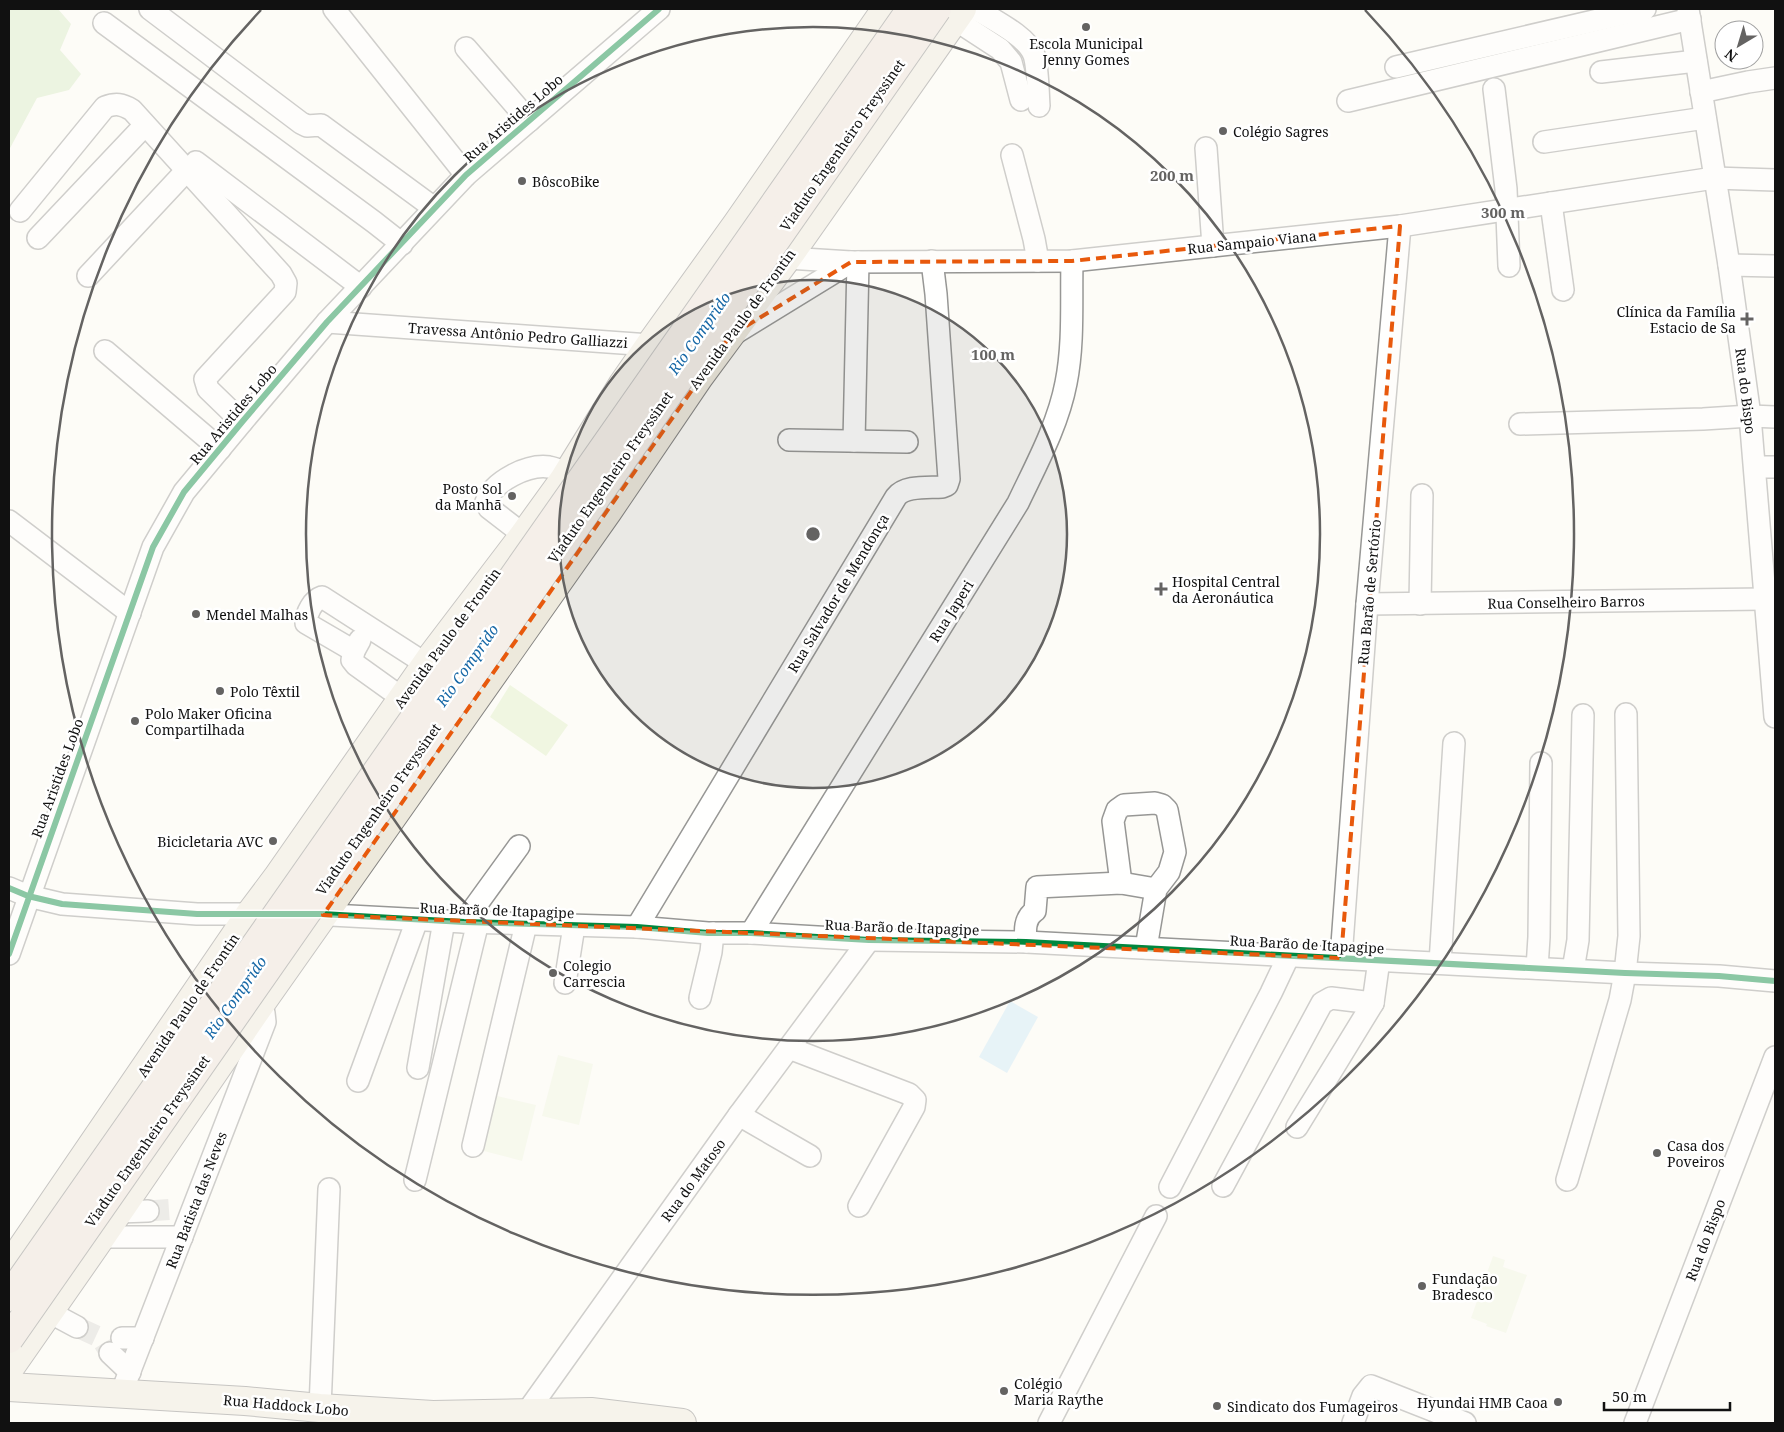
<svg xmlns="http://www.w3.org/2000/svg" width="1784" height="1432" font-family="'Noto Serif',serif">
  <rect width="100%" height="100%" fill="#fdfcf7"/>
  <!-- forest -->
  <path fill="#d8eac5" d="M9 9H58L71 24 60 50 81 74 69 90 37 98 9 150Z"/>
  <!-- pitch -->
  <g fill="#f0f6e1">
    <path d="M510 685 568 725 546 756 490 717Z"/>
    <path d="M558 1055 593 1064 579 1125 542 1116Z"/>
    <path d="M493 1095 536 1105 522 1161 480 1150Z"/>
    <path d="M1493 1256 1505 1260 1503 1267 1527 1275 1506 1333 1486 1326 1487 1324 1471 1318Z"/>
  </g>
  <!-- water -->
  <path fill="#cde8f7" d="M1010 1001 1038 1017 1007 1073 979 1057Z"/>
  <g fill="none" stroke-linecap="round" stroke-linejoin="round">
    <!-- minor-tunnel -->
    <g stroke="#dad9d4" stroke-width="21" stroke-dasharray="21 11" stroke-linecap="butt">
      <path d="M148 1211 176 1209"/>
      <path d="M77 1327 101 1338 110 1353"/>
    </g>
    <!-- minor casing -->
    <g stroke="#979795" stroke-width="24">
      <g id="minor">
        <path d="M150 9 301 123 307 126 321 125 434 208"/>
        <path d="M334 9 466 175"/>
        <path d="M976 9C993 20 1027 36 1034 55 1038 67 1038 92 1039 106"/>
        <path d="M1688 9 1729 265 1750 416 1775 717"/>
        <path d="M954 19 1000 49 1011 62 1021 100"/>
        <path d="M104 23 374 222 402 244"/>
        <path d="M466 48 529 121"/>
        <path d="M1396 67 1645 9"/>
        <path d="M1601 72 1696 61"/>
        <path d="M1494 89 1506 189 1509 266"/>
        <path d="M1701 92 1748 82 1775 78"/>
        <path d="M1348 101 1690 19"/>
        <path d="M1544 142 1705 118"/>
        <path d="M1206 148 1213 246"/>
        <path d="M1012 155 1034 239 1038 261"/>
        <path d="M196 162 361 287"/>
        <path d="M1551 203 1563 290"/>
        <path d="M20 211 105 107C116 103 122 104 132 110L281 274 286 283 285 292 205 379 208 389 242 422"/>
        <path d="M38 238 145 125"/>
        <path d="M787 258 851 262 1072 261 1400 226 1714 178 1775 180"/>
        <path d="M1729 265 1775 266"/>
        <path d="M88 276 187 170"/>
        <path d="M327 322 650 345 661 352"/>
        <path d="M737 332 851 262"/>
        <path d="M105 351 220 449"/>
        <path d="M1520 424 1703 419 1750 416 1775 417"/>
        <path d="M789 440 907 442"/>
        <path d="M854 441 858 262"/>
        <path d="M1755 467H1775"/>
        <path d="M9 521 130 613"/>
        <path d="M524 535 489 508 486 502C493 481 528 464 549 467 555 468 562 471 568 473"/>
        <path d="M1367 604 1765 599"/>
        <path d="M1420 604 1422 495"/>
        <path d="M360 640 354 651 352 660 356 665 402 698"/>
        <path d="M354 651 306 623C306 613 313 600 322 597L426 664"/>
        <path d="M1121 883 1113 821 1117 810 1124 805 1155 803 1162 805 1167 810 1175 852 1169 872 1156 889 1146 948"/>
        <path d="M9 888 28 896 62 904 197 914H262"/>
        <path d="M312 914 464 922 637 927 708 933H751L869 940 1026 942 1625 973 1719 976 1775 981"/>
        <path d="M464 922 519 846"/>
        <path d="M637 927 896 497C905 485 928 488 942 487L947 485 949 479 936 294 932 261"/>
        <path d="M751 933 1018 503C1036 465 1058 425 1066 383 1074 343 1071 301 1072 261"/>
        <path d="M1026 942C1025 931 1024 918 1035 911L1037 887 1121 883 1156 889"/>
        <path d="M9 954 153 547 184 492 242 422 327 322 466 175 659 9"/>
        <path d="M1341 958 1367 604 1400 226"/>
        <path d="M1440 963 1454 743"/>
        <path d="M1537 968 1539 937 1541 763"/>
        <path d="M1573 970 1578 940 1583 715"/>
        <path d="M565 983 574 926"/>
        <path d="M700 998 711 952 713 933"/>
        <path d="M789 1048 909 1094 915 1100 914 1107 859 1206"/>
        <path d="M418 1068 444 921"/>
        <path d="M358 1081 417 920"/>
        <path d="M739 1115 810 1156"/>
        <path d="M1297 1127 1373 1003 1379 960"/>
        <path d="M473 1146 526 924"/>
        <path d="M415 1180 478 922"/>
        <path d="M1567 1180 1620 1000 1625 973 1629 936 1626 714"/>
        <path d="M1223 1186 1322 1003 1331 998 1373 1003"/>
        <path d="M1170 1187 1271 993 1289 955"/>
        <path d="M118 1212 148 1211"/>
        <path d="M101 1237H182"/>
        <path d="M49 1312 77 1327"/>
        <path d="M122 1338H143"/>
        <path d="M110 1353 130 1372"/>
        <path d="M121 1394 265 1022 264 1013 259 1006"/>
        <path d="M320 1408 329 1189"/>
        <path d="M522 1423 527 1412 739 1115 869 940"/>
        <path d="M1049 1423 1156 1216"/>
        <path d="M1353 1423 1363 1396 1371 1386 1465 1423"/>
        <path d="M1635 1423 1775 1057"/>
      </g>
    </g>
    <!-- major casing -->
    <g stroke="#858482" stroke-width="30">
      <g id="major">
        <path d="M9 1267 250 914 277 878 432 656 524 535 563 481 623 384 650 345 737 224 886 9"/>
        <path d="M9 1369 101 1237 259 1006 608 511 699 377 787 258 962 9"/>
        <path d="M9 1387 245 1401 320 1408 433 1415 591 1412 682 1423"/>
      </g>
    </g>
    <!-- minor -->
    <use href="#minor" stroke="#fffffe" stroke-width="21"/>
    <!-- major -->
    <use href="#major" stroke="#ede9dc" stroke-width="28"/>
    <!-- highway-bridge casing -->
    <g stroke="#858482" stroke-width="30" stroke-linecap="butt">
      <g id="highway-bridge">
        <path d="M9 1297 911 9"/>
        <path d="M9 1339 937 9"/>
      </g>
    </g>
    <!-- highway-bridge -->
    <use href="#highway-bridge" stroke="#eae1d8" stroke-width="28"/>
    <!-- cycleway casing -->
    <g stroke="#fff" stroke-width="9">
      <g id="cycleway">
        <path d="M9 888 28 896 62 904 197 914H322L464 922 637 927 708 933H751L869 940 1026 942 1625 973 1719 976 1775 981"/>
        <path d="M9 954 153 547 184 492 242 422 327 322 466 175 659 9"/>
      </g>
    </g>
    <!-- cycleway -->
    <use href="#cycleway" stroke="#00873e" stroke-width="6"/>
  </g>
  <!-- marked area -->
  <path d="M0 0H1784V1432H0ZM1400 226 1341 958 323 915 730 336 851 262 1072 261Z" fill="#fdfcf7" fill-opacity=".55" fill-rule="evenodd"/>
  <path fill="none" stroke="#e8590c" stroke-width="4" stroke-dasharray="10 6" stroke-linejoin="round" d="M1400 226 1341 958 323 915 730 336 851 262 1072 261Z"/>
  <!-- distance rings -->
  <circle cx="813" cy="534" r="254" fill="#646362" fill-opacity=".12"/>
  <g fill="none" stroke="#646362" stroke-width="2.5">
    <circle cx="813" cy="534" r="254"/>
    <circle cx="813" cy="534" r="507"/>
    <path d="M1365 10A761 761 0 1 1 261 10"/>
  </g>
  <!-- markers -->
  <g fill="#646362" stroke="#fff" stroke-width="2">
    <circle cx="1086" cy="27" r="5"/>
    <circle cx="1223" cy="131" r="5"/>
    <circle cx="522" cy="181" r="5"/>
    <path d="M1744.5 311.5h5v5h5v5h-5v5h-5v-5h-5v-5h5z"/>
    <circle cx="512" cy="496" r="5"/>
    <path d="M1158.5 581.5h5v5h5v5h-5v5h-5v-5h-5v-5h5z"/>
    <circle cx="196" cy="614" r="5"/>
    <circle cx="220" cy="691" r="5"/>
    <circle cx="135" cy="721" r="5"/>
    <circle cx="273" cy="841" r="5"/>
    <circle cx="553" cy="973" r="5"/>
    <circle cx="1657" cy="1153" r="5"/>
    <circle cx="1422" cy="1286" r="5"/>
    <circle cx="1004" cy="1391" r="5"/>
    <circle cx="1558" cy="1402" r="5"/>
    <circle cx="1217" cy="1406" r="5"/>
  </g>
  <g text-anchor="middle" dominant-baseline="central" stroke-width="5" stroke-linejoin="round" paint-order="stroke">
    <!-- poi labels -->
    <g font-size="14" fill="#111" stroke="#fff" text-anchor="start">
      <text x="1086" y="43" text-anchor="middle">Escola Municipal<tspan x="1086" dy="16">Jenny Gomes</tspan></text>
      <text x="1233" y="131">Colégio Sagres</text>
      <text x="532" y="181">BôscoBike</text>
      <text x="1736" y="311" text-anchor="end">Clínica da Família<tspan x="1736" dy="16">Estacio de Sa</tspan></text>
      <text x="502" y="488" text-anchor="end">Posto Sol<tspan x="502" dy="16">da Manhã</tspan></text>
      <text x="1172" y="581">Hospital Central<tspan x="1172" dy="16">da Aeronáutica</tspan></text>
      <text x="206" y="614">Mendel Malhas</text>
      <text x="230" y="691">Polo Têxtil</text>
      <text x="145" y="713">Polo Maker Oficina<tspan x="145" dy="16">Compartilhada</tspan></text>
      <text x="263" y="841" text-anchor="end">Bicicletaria AVC</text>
      <text x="563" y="965">Colegio<tspan x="563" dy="16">Carrescia</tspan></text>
      <text x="1667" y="1145">Casa dos<tspan x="1667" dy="16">Poveiros</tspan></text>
      <text x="1432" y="1278">Fundação<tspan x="1432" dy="16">Bradesco</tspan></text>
      <text x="1014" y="1383">Colégio<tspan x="1014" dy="16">Maria Raythe</tspan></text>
      <text x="1548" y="1402" text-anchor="end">Hyundai HMB Caoa</text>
      <text x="1227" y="1406">Sindicato dos Fumageiros</text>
    </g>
    <!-- street labels -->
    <g font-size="14" fill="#111" stroke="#fff">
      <text transform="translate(513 118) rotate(-41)">Rua Aristides Lobo</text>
      <text transform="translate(842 145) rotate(-55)">Viaduto Engenheiro Freyssinet</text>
      <text transform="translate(1252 242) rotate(-6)">Rua Sampaio Viana</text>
      <text transform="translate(742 319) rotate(-54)">Avenida Paulo de Frontin</text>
      <text transform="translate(518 335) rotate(4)">Travessa Antônio Pedro Galliazzi</text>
      <text transform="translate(1746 391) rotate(83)">Rua do Bispo</text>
      <text transform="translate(233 414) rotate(-50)">Rua Aristides Lobo</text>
      <text transform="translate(610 477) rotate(-55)">Viaduto Engenheiro Freyssinet</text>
      <text transform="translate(1369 592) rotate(-85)">Rua Barão de Sertório</text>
      <text transform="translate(838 593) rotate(-59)">Rua Salvador de Mendonça</text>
      <text transform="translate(1566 602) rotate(-1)">Rua Conselheiro Barros</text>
      <text transform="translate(951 611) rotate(-58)">Rua Japeri</text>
      <text transform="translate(447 638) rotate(-54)">Avenida Paulo de Frontin</text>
      <text transform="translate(57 778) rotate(-70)">Rua Aristides Lobo</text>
      <text transform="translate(378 809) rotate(-55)">Viaduto Engenheiro Freyssinet</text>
      <text transform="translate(497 910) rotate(2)">Rua Barão de Itapagipe</text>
      <text transform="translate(902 927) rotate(2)">Rua Barão de Itapagipe</text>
      <text transform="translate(1307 944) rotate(3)">Rua Barão de Itapagipe</text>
      <text transform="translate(188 1005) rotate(-56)">Avenida Paulo de Frontin</text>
      <text transform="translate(147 1141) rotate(-55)">Viaduto Engenheiro Freyssinet</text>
      <text transform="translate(693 1180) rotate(-54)">Rua do Matoso</text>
      <text transform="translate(196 1200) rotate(-69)">Rua Batista das Neves</text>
      <text transform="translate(1705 1240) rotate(-69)">Rua do Bispo</text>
      <text transform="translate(286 1405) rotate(5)">Rua Haddock Lobo</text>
    </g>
    <!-- water labels -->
    <g font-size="15" font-style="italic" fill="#1768a6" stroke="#fff">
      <text transform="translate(699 333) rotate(-55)">Rio Comprido</text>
      <text transform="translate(467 665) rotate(-55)">Rio Comprido</text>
      <text transform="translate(235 997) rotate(-55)">Rio Comprido</text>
    </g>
  </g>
  <circle cx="813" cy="534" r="8" fill="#646362" stroke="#fff" stroke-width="2.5"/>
  <g font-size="15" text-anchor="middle" font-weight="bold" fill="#646362" stroke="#fff" stroke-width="5" stroke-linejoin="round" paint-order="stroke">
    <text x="1172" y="181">200 m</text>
    <text x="1503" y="218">300 m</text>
    <text x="993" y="360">100 m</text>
  </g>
  <!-- border -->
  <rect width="1784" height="1432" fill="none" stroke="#111111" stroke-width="20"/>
  <!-- north arrow -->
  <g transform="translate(1739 45) rotate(218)"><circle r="24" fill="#ffffff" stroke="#a0a0a0"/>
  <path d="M0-4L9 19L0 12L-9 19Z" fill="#646362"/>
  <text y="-8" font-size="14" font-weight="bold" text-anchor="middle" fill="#111111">N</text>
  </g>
  <!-- scale -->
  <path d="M1604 1402v8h126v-8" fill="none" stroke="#111111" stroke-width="2.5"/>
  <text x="1612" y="1402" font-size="15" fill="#111111" stroke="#ffffff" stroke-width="4" paint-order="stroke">50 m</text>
</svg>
